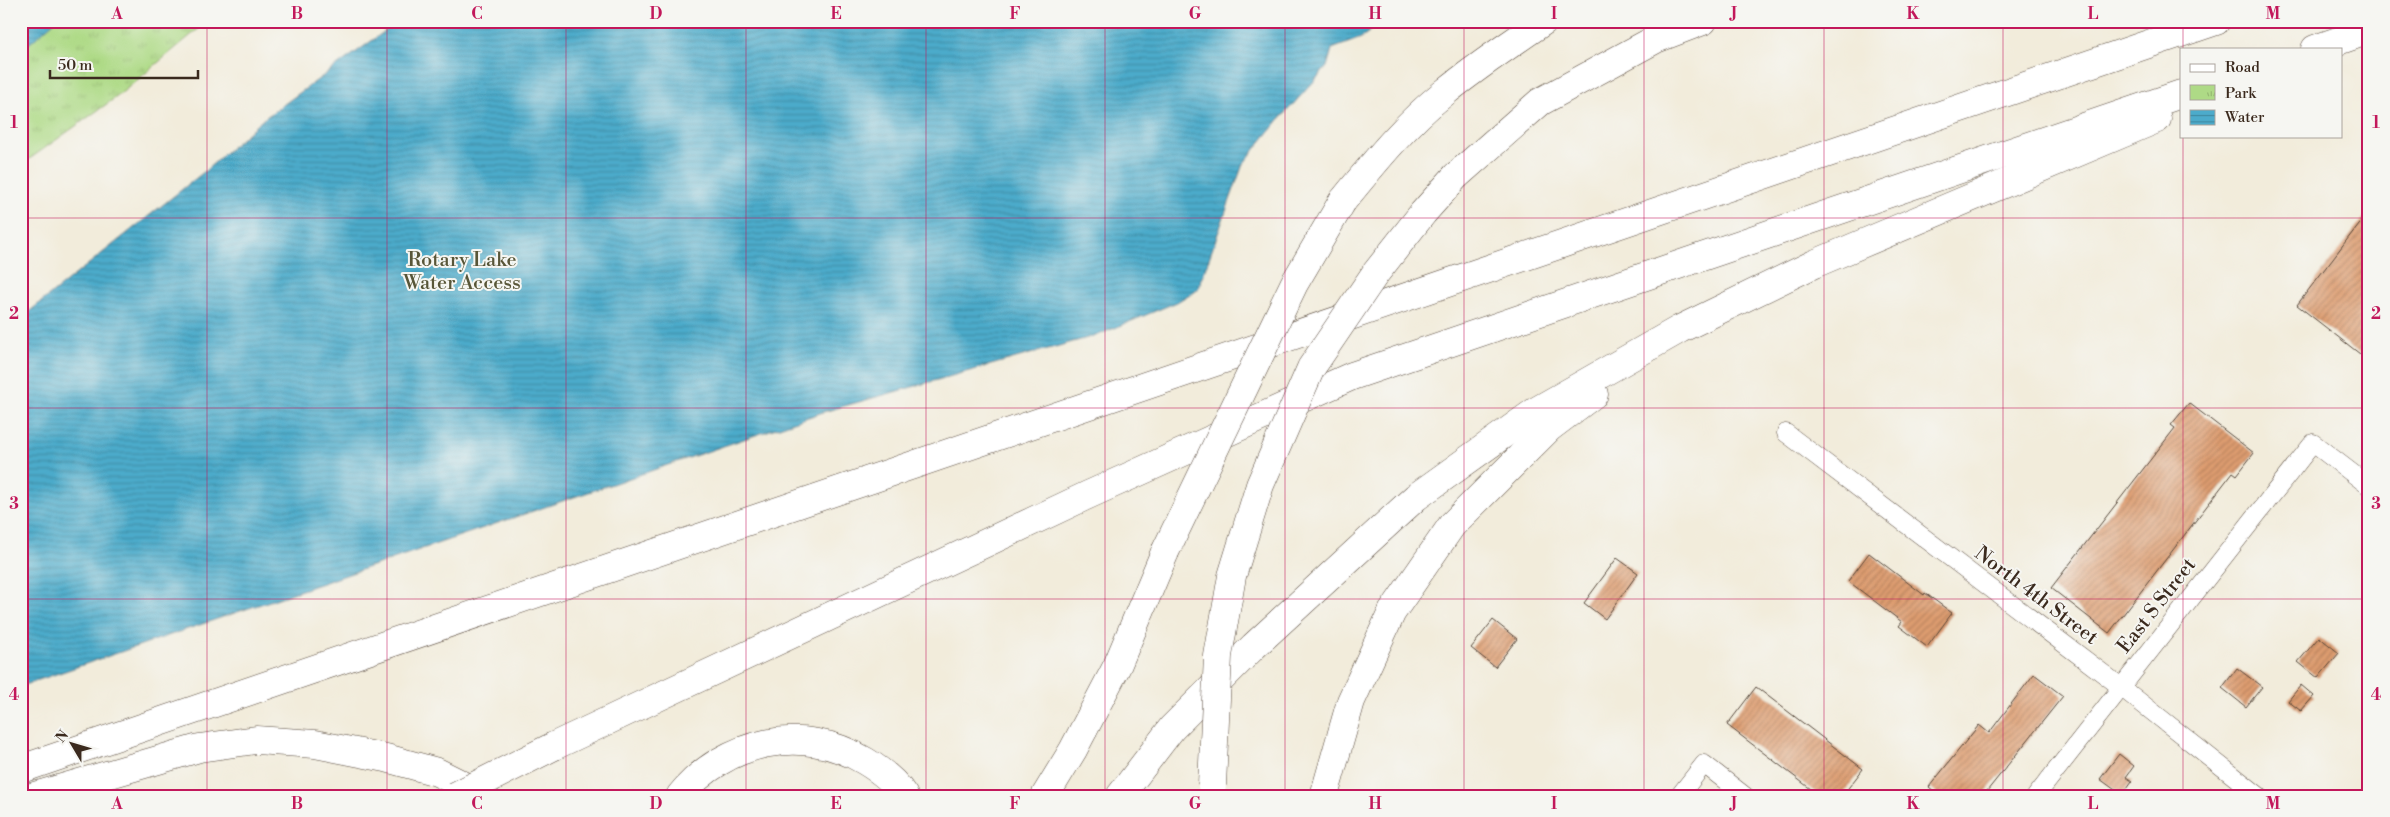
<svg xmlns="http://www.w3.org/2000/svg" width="2390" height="817" font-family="'Libre Bodoni',serif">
  <defs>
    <pattern id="park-tufts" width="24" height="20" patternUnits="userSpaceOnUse" patternTransform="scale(1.25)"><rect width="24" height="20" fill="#aeda86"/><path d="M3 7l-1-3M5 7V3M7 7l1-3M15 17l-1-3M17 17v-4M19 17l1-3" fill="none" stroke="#97bb73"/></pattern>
    <pattern id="water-rules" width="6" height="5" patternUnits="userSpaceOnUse" patternTransform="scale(1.25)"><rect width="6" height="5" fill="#4cabcb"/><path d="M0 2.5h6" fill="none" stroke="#408ba4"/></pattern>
    <pattern id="building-hatch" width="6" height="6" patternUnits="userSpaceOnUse" patternTransform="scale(1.25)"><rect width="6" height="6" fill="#dd9c70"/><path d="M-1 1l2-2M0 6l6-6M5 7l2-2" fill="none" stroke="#b47f5b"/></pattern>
  </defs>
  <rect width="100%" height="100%" fill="#f6f6f2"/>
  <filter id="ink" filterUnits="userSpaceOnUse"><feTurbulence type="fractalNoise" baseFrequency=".02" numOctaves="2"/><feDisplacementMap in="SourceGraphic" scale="10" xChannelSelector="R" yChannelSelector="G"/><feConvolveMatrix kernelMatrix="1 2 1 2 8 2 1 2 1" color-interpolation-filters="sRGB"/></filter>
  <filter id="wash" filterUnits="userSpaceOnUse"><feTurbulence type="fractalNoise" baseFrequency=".0096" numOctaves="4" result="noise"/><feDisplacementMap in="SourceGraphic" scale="20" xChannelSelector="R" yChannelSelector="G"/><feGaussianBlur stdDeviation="1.12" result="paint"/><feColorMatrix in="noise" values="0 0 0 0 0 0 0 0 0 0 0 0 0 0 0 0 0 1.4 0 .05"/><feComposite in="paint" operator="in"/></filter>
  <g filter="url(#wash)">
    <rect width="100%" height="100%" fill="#f2ecdb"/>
    <!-- park -->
    <path fill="url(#park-tufts)" stroke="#748252" d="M52 21H208L118 96 21 165V47Z"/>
    <!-- water -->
    <g fill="url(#water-rules)" stroke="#446a74">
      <path d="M21 21H55L21 51Z"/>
      <path d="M399 21H1383L1361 38 1332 49 1327 67 1278 121 1243 164 1198 289 1177 302 1098 335 823 412 21 686V318L205 171 262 120Z"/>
    </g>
    <g id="blocks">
      <!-- building -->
      <g fill="url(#building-hatch)">
        <path d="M2369 211V361L2297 305Z"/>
        <path d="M2189 403 2254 453 2237 475 2233 472 2109 633 2051 588 2175 428 2171 425Z"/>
        <path d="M1869 553 1924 595 1925 593 1952 613 1927 647 1899 626 1902 622 1848 581Z"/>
        <path d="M1617 558 1638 573 1605 619 1584 603Z"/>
        <path d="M1493 620 1517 639 1495 667 1471 648Z"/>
        <path d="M2319 637 2339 653 2318 678 2298 662Z"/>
        <path d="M2237 668 2262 687 2246 707 2222 688Z"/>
        <path d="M2034 674 2063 696 1983 796H1940L1929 787 1979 725 1989 733Z"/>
        <path d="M2301 685 2314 696 2301 711 2288 701Z"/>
        <path d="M1756 687 1863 769 1842 796H1820L1727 725Z"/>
        <path d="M2119 754 2134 766 2126 777 2132 781 2122 795 2100 779Z"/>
      </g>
    </g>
  </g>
  <g filter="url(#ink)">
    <use href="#blocks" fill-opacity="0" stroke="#56473a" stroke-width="1"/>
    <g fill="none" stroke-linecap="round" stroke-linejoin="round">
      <!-- minor casing -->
      <g stroke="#56473a" stroke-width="19">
        <g id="minor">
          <path d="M1786 433 2121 687 2259 796"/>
          <path d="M1679 796 1704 764 1745 796"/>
          <path d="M2036 796 2313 443 2369 486"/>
        </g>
      </g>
      <!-- motorway casing -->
      <g stroke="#56473a" stroke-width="29">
        <g id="motorway">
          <path d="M2315 49 2369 30"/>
          <path d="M1456 176 1540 102 1656 39 1703 21"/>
          <path d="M1342 202C1373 164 1405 124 1444 93 1476 67 1510 44 1544 21"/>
          <path d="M554 746 1088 495 1352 376 2181 94"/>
          <path d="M21 769 2216 21"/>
          <path d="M35 796 199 748 256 740 315 744 386 758 437 772 485 796"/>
          <path d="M680 796C724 741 803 723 865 761 880 770 895 781 904 796"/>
          <path d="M1045 796 1073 750 1117 666 1165 552"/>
          <path d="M1120 796 1172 728 1254 646 1416 497 1536 411 1680 329 1814 264 2157 119"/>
          <path d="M1324 796 1351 701 1392 612 1452 525 1549 428 1594 394"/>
        </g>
      </g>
      <!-- minor -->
      <use href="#minor" stroke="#fff" stroke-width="18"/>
      <!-- motorway -->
      <use href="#motorway" stroke="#fff" stroke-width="28"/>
      <!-- motorway-bridge casing -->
      <g stroke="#56473a" stroke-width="29" stroke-linecap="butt">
        <g id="motorway-bridge">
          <path d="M1165 552 1294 284 1342 202"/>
          <path d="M1212 785 1218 656 1232 576 1260 485 1311 368 1375 274 1423 213 1456 176"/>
          <path d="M455 796 554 746"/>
        </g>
      </g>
      <!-- motorway-bridge -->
      <use href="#motorway-bridge" stroke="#fff" stroke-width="28"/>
    </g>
  </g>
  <!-- grid -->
  <path fill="none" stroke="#c2185b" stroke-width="1" stroke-opacity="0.55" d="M207 21V796M387 21V796M566 21V796M746 21V796M926 21V796M1105 21V796M1285 21V796M1464 21V796M1644 21V796M1824 21V796M2003 21V796M2183 21V49M2183 136V796M21 218H2369M21 408H2369M21 599H2369"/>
  <g text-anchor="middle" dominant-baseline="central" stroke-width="4" stroke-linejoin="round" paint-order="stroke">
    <!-- park labels -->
    <g font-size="20" fill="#585638" stroke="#f6f6f2">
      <text x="462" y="260">Rotary Lake<tspan x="462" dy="23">Water Access</tspan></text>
    </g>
    <!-- street labels -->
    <g font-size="20" fill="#3b2a1e" stroke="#f6f6f2">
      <text transform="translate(2036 596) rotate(37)">North 4th Street</text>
      <text transform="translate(2157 606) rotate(-52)">East S Street</text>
    </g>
  </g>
  <!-- margin -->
  <rect width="2390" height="817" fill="none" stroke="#f6f6f2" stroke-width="55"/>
  <!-- legend -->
  <rect x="2180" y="48" width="162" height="90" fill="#f6f6f2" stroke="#aba49d"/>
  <rect x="2190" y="64" width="25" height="8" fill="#ffffff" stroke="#aba49d"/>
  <text x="2225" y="72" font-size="15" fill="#3b2a1e">Road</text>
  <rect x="2190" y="85" width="25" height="15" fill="url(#park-tufts)" stroke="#aba49d"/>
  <text x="2225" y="98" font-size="15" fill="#3b2a1e">Park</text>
  <rect x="2190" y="110" width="25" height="15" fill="url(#water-rules)" stroke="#aba49d"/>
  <text x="2225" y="122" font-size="15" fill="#3b2a1e">Water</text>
  <!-- north arrow -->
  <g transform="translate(72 744) rotate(308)" stroke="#f6f6f2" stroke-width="4" paint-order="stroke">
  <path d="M0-4L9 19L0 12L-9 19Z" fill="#3b2a1e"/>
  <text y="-8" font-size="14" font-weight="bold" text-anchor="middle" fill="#3b2a1e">N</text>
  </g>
  <!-- scale -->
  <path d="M50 70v8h148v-8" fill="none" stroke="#3b2a1e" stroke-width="2.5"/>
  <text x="58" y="70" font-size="15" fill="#3b2a1e" stroke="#f6f6f2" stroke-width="4" paint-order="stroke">50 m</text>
  <rect x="28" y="28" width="2334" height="762" fill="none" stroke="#c2185b" stroke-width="2"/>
  <g font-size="16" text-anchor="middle" font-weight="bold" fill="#c2185b">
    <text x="117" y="19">A</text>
    <text x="297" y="19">B</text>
    <text x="477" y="19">C</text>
    <text x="656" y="19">D</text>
    <text x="836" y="19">E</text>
    <text x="1015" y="19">F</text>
    <text x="1195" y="19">G</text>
    <text x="1375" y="19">H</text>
    <text x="1554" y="19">I</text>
    <text x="1734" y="19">J</text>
    <text x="1913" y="19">K</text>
    <text x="2093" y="19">L</text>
    <text x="2273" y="19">M</text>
    <text x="14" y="128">1</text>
    <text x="2376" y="128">1</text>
    <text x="14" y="319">2</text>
    <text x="2376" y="319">2</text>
    <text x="14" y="509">3</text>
    <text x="2376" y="509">3</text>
    <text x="14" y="700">4</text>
    <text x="2376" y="700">4</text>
    <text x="117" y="809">A</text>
    <text x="297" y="809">B</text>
    <text x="477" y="809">C</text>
    <text x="656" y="809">D</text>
    <text x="836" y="809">E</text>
    <text x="1015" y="809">F</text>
    <text x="1195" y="809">G</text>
    <text x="1375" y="809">H</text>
    <text x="1554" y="809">I</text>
    <text x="1734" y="809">J</text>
    <text x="1913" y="809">K</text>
    <text x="2093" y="809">L</text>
    <text x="2273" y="809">M</text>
  </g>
</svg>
